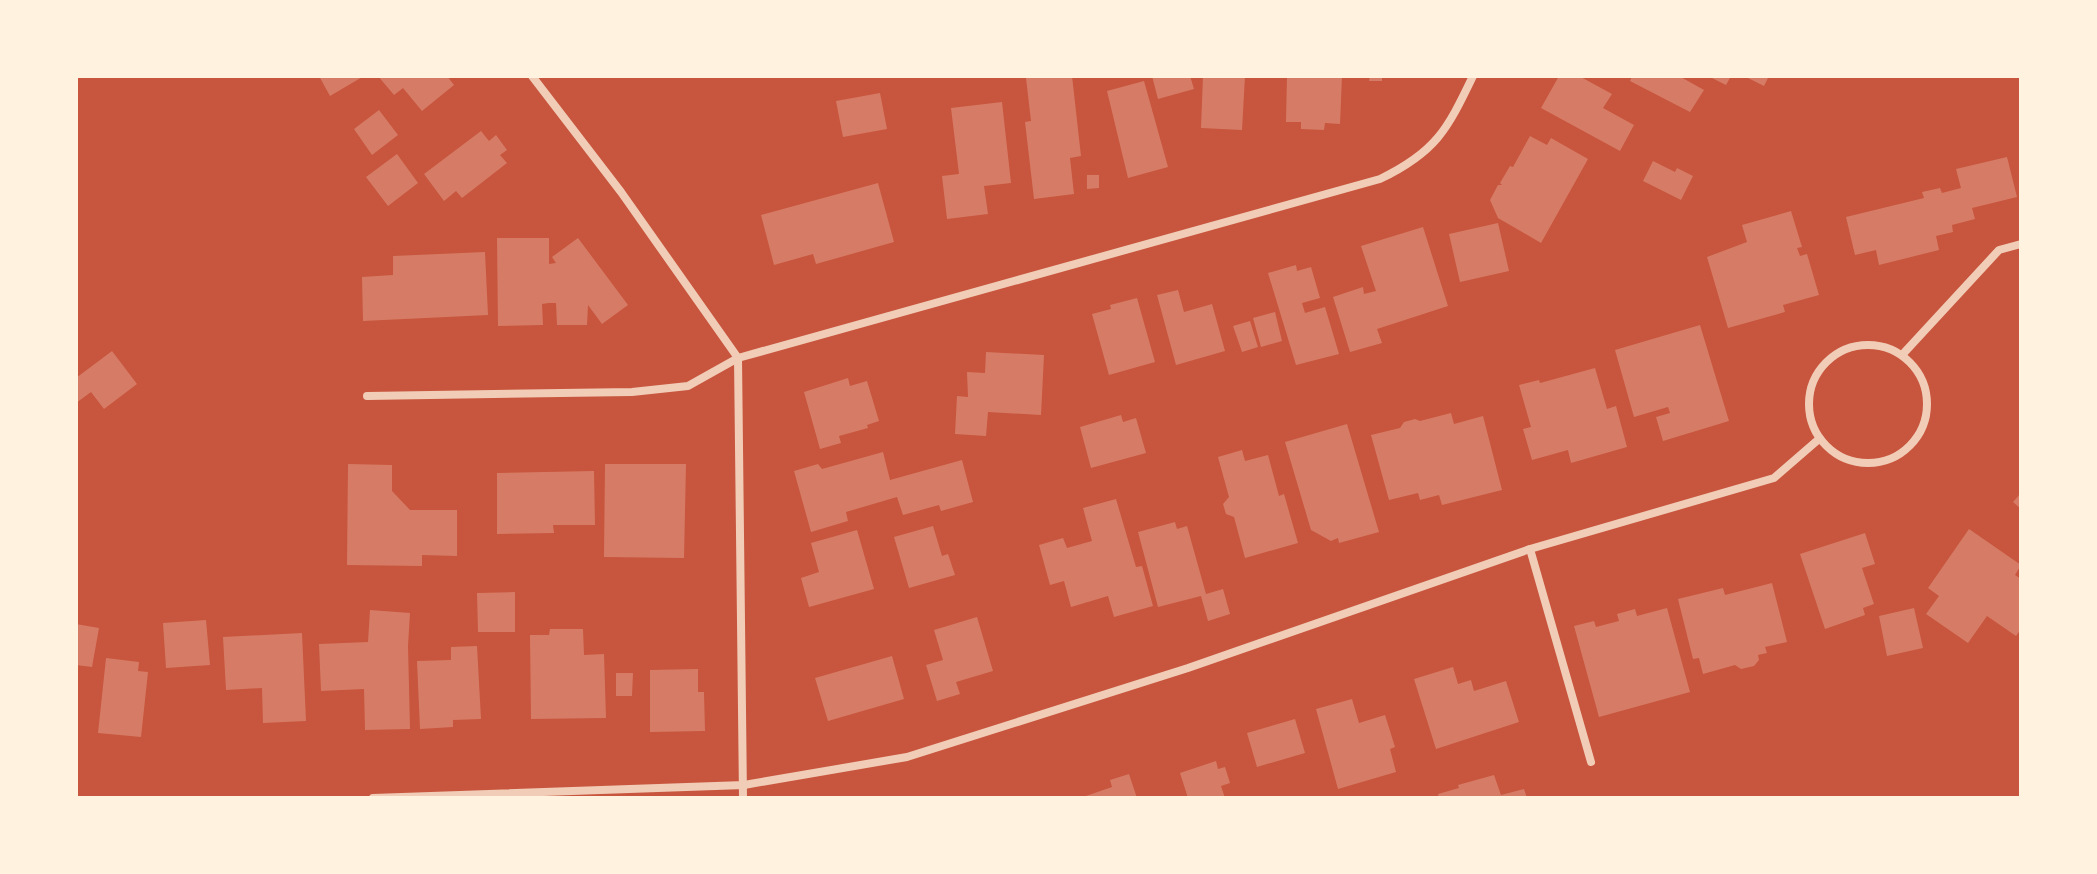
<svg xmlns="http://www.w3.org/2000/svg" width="2097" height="874" font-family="Inter,sans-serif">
  <rect width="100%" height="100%" fill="#c8553d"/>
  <!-- building -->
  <g fill="#d67c66">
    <path d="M319 76H364L330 96Z"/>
    <path d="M378 76H447L454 85 422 111 403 88 394 95Z"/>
    <path d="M1047 76H1072L1081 156 1070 158 1074 194 1034 199 1025 122 1031 121 1026 78Z"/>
    <path d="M1152 76H1190L1194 89 1158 99Z"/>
    <path d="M1203 76H1245L1242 130 1201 128Z"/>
    <path d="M1287 76H1342L1340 124 1325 123 1324 130 1301 129V122H1286Z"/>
    <path d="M1370 76H1382V81H1369Z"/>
    <path d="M1559 76H1579L1612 94 1603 108 1634 125 1620 151 1541 108Z"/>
    <path d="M1632 76H1679L1704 90 1690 112 1630 81Z"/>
    <path d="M1708 76H1731L1726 85Z"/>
    <path d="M1744 76H1769L1764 86Z"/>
    <path d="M1144 81 1168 167 1128 178 1107 91Z"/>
    <path d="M880 93 887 129 843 137 836 101Z"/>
    <path d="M1002 102 1011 183 984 186 988 214 947 219 942 176 959 174 951 108Z"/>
    <path d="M379 110 398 135 372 155 354 129Z"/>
    <path d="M481 131 489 141 496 135 507 150 500 155 507 163 462 198 456 191 444 201 424 174Z"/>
    <path d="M1530 136 1547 145 1551 138 1588 159 1541 243 1498 218 1490 200 1498 185H1502L1500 183 1510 166 1513 167Z"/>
    <path d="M397 154 418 183 388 206 366 177Z"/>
    <path d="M2007 157 2017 197 1972 208 1975 219 1952 225 1953 232 1936 236 1939 250 1879 265 1876 250 1855 255 1846 217 1924 198 1922 192 1940 188 1942 193 1961 188 1956 169Z"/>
    <path d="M1653 161 1675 172 1677 168 1693 176 1681 200 1643 181Z"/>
    <path d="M1087 175H1099V188L1087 189Z"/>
    <path d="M878 183 894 242 816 264 813 254 774 265 761 215Z"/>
    <path d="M1791 211 1802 247 1797 248 1800 256 1807 254 1819 295 1783 305 1785 312 1728 328 1707 257 1747 242 1742 225Z"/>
    <path d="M1498 223 1509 271 1460 282 1449 234Z"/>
    <path d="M1423 227 1448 306 1377 329 1382 343 1350 352 1333 297 1363 287 1364 294 1376 291 1361 246Z"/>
    <path d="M497 238H549V264L556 263 552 257 578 238 628 305 602 324 588 305 587 325H557L556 303H549L542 304 543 325 498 326Z"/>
    <path d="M485 252 488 315 363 321 362 277 393 275V256Z"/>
    <path d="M1296 265 1297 271 1311 267 1320 298 1302 303 1305 313 1325 307 1339 354 1296 365 1268 273Z"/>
    <path d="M1178 290 1184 312 1212 304 1225 351 1176 365 1157 295Z"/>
    <path d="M1137 298 1155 362 1109 375 1092 314 1111 309 1110 305Z"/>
    <path d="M1275 312 1282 341 1261 347 1253 318Z"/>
    <path d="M1250 321 1258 347 1242 352 1233 326Z"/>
    <path d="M1700 325 1729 421 1663 441 1656 417 1670 413 1668 407 1634 417 1615 350Z"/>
    <path d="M112 351 137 384 104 409 91 392 76 403V378Z"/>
    <path d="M986 352 1044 355 1041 415 988 412 986 436 955 434 957 396 968 397 967 372 985 373Z"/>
    <path d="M1595 368 1607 409 1616 406 1627 447 1571 463 1568 450 1532 460 1523 429 1531 427 1519 385 1539 380 1540 383Z"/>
    <path d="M848 378 850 386 867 381 879 421 867 425 868 428 839 436 841 443 820 449 804 392Z"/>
    <path d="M1451 413 1454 424 1483 416 1502 490 1442 505 1439 495 1420 500 1418 493 1389 500 1371 435 1400 428 1404 422 1415 419 1420 421Z"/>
    <path d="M1121 415 1123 422 1136 418 1146 453 1091 468 1080 427Z"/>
    <path d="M1347 424 1379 532 1339 543 1338 538 1331 541 1311 530 1285 442Z"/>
    <path d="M1242 450 1245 461 1268 455 1279 496 1284 494 1298 543 1245 558 1234 517 1226 514 1223 504 1229 497 1218 457Z"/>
    <path d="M883 452 890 480 962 460 973 502 941 511 939 505 903 515 897 497 846 512 848 521 811 532 794 471 818 464 822 469Z"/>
    <path d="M348 464 392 465V491L410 510H457V556L422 555V566L347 565Z"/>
    <path d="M605 464H686L684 558 604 557Z"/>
    <path d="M594 471 595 525H553L554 533 497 534V473Z"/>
    <path d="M2021 493V509L2013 502Z"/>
    <path d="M1116 499 1136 567 1142 566 1153 606 1114 617 1108 596 1071 607 1064 581 1050 585 1039 545 1063 538 1067 548 1092 541 1083 508Z"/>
    <path d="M1175 522 1177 529 1187 526 1206 594 1223 589 1230 614 1208 621 1201 596 1158 607 1138 532Z"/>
    <path d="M933 526 942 556 948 554 955 575 909 588 894 537Z"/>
    <path d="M1969 529 2021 565 2015 575 2021 579V629L2016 636 1987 616 1968 643 1926 614 1939 596 1928 588Z"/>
    <path d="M857 530 874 589 809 607 801 578 819 572 811 543Z"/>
    <path d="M1865 533 1875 564 1862 568 1874 604 1863 608 1865 615 1825 629 1800 554Z"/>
    <path d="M1772 583 1787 642 1765 647 1767 653 1758 655 1759 660 1754 666 1741 669 1735 665 1703 674 1699 658 1693 659 1678 599 1723 588 1725 595Z"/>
    <path d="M515 592V632H478L477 593Z"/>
    <path d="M1667 608 1690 692 1599 717 1574 626 1594 621 1596 627 1619 621 1617 614 1635 609 1637 616Z"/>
    <path d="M1914 608 1923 648 1887 656 1879 616Z"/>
    <path d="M370 610 410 613 408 646 410 729 365 730 364 689 321 691 319 644 368 642Z"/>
    <path d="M977 617 993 671 956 682 960 694 937 701 926 665 943 660 934 630Z"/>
    <path d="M206 620 210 665 166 668 163 623Z"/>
    <path d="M76 624 99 628 92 667 76 665Z"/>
    <path d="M550 629H583L584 655 604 654 606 718 531 719 530 635H549Z"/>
    <path d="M302 633 306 721 263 723 262 688 226 690 223 637Z"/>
    <path d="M477 646 481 719 453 720V727L420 729 417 661 451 660V647Z"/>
    <path d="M892 656 904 699 828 721 815 678Z"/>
    <path d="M106 658 139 662 138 671 148 672 141 737 98 733Z"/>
    <path d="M1453 667 1458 684 1471 680 1474 691 1506 681 1519 722 1436 749 1414 679Z"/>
    <path d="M698 669V692H704L705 731 650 732V670Z"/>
    <path d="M616 673H633L632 696H616Z"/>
    <path d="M1352 699 1359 723 1385 715 1395 747 1390 749 1396 772 1338 789 1316 709Z"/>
    <path d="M1295 719 1305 753 1257 767 1247 733Z"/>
    <path d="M1216 761 1218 769 1225 767 1230 783 1221 786 1225 798H1188L1180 773Z"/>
    <path d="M1129 774 1137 798H1080L1112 787 1110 780Z"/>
    <path d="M1494 775 1501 795 1524 789 1527 798H1439L1438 794 1459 788 1458 785Z"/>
  </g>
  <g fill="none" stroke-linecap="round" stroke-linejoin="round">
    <!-- minor -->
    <g stroke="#f1ccb7" stroke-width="8">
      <path d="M532 76 621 192 738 358 743 798"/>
      <circle cx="1868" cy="404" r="59"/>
      <path d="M1902 355 1999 250 2021 244"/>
      <path d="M367 396 632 392 688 386 738 358 1380 179C1436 152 1447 130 1473 76"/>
      <path d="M1530 549 1591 762"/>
      <path d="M373 798 744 785 907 757 1188 668 1530 549 1774 478 1819 439"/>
    </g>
  </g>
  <!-- border -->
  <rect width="2097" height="874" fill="none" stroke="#fff3e0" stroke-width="156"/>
</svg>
